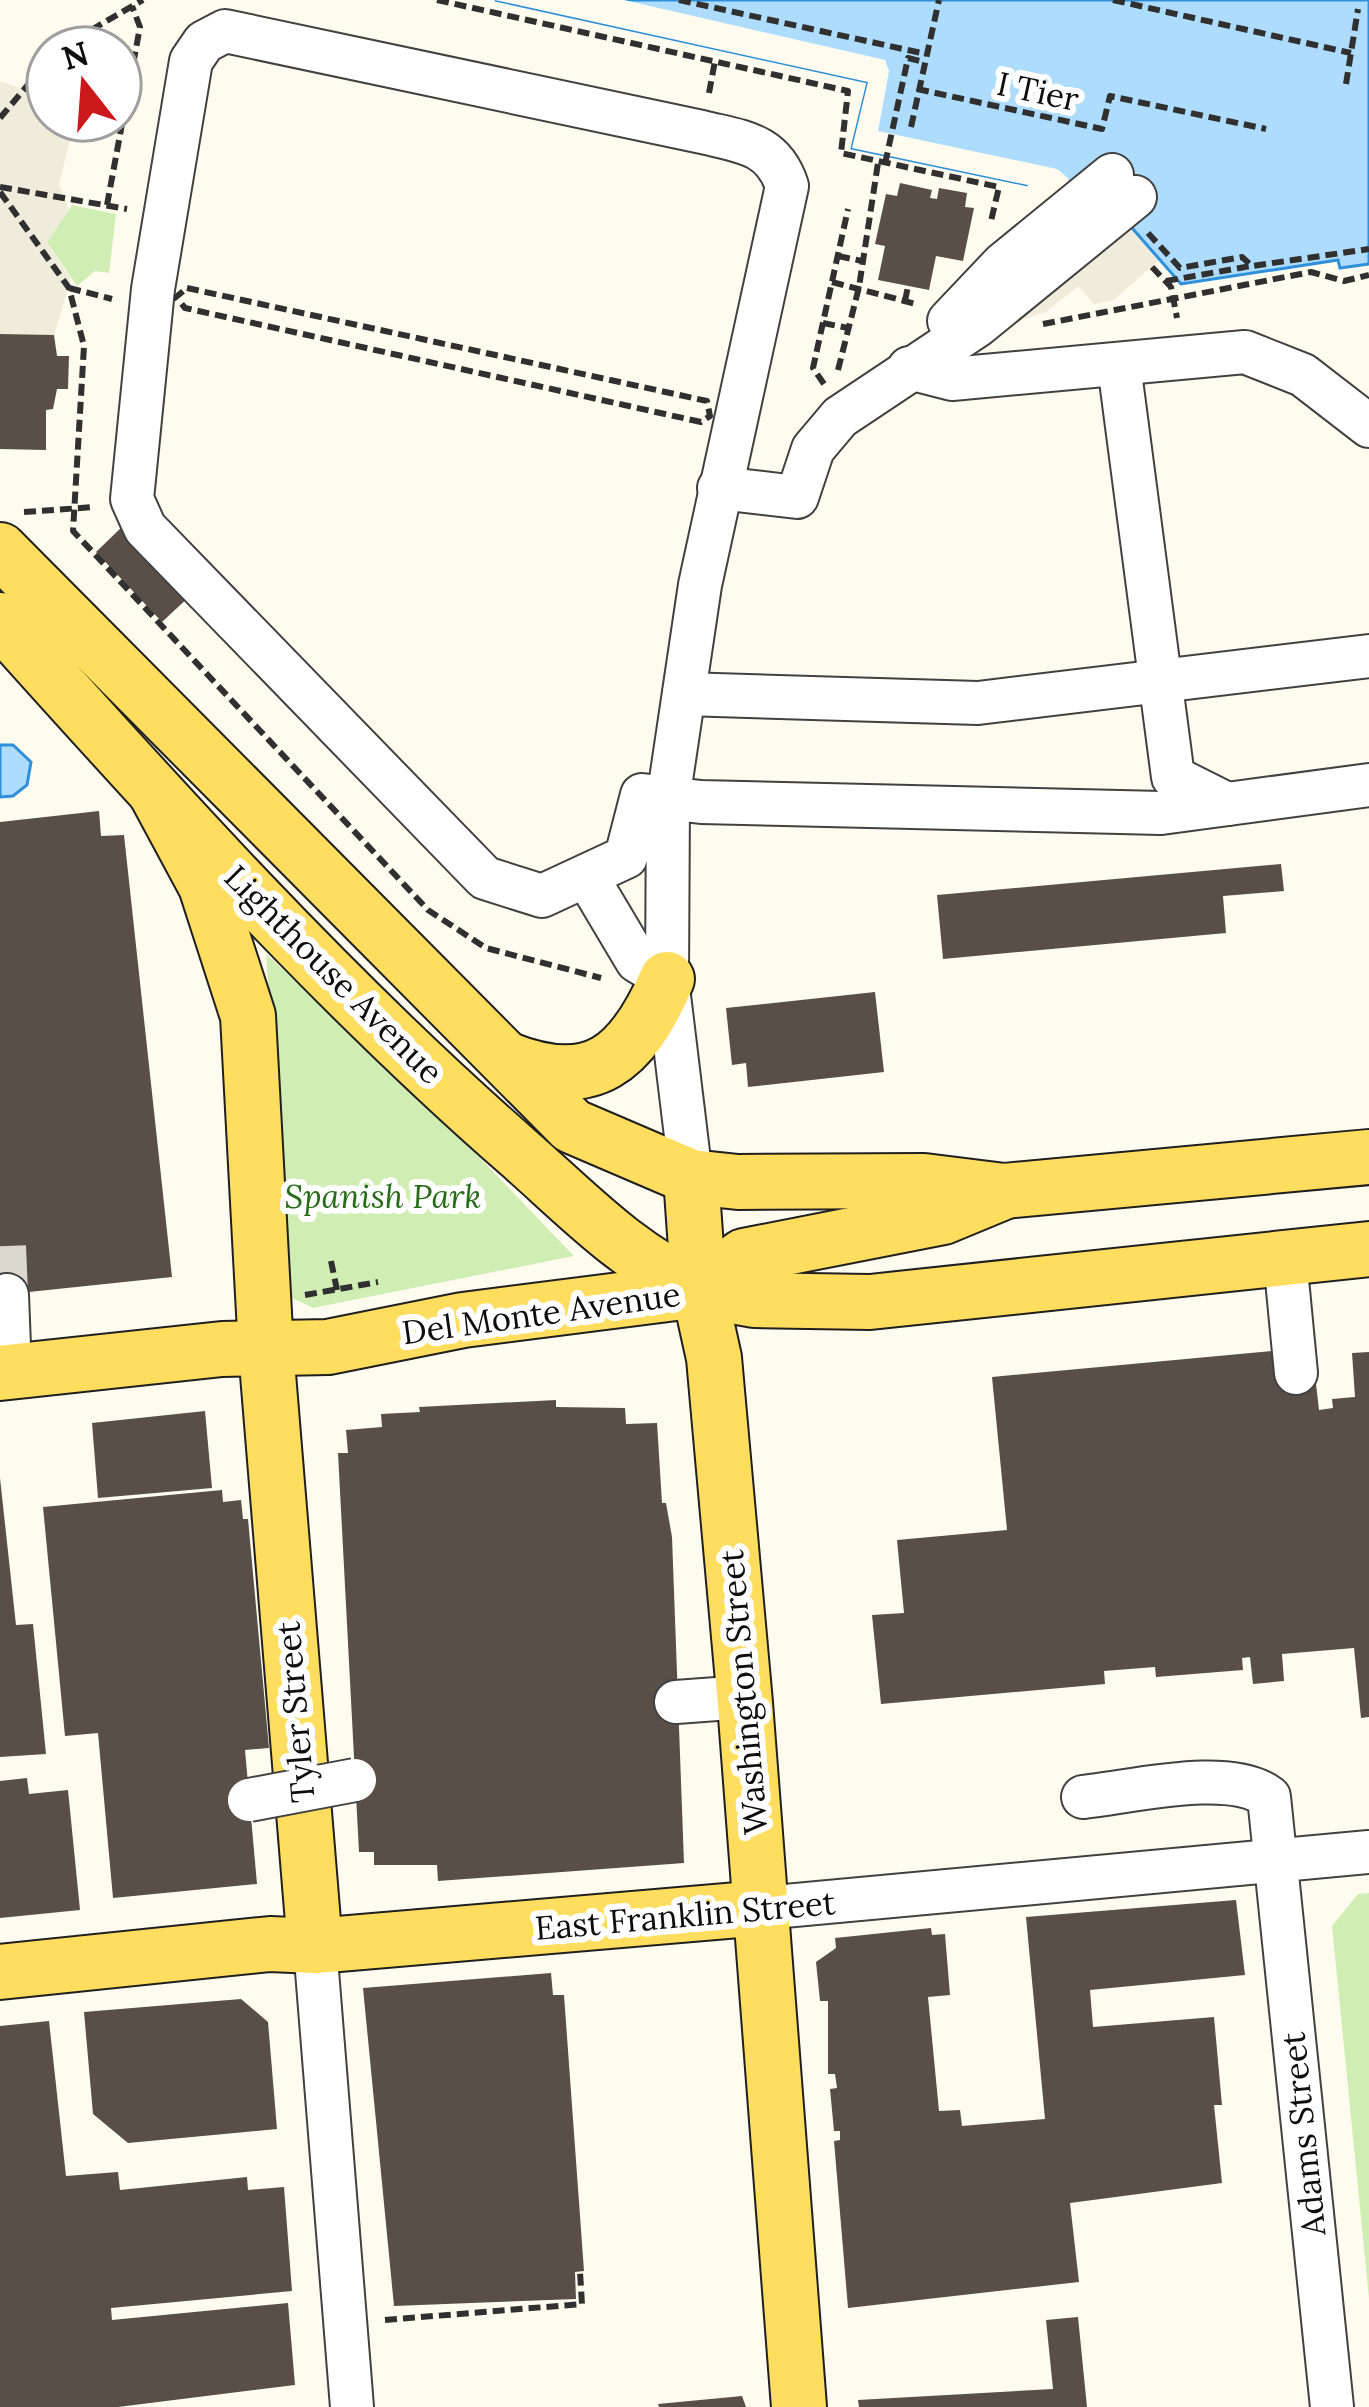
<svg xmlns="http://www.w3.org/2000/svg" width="1369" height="2407" font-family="Lora,serif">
  <rect width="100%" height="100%" fill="#fffcef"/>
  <!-- green -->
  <g fill="#d0eeb4">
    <path d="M72 205 116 214 109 273 95 271 77 286 47 242Z"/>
    <path d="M266 954 428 1104 574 1256 313 1308 292 1298Z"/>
    <path d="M1369 1893V2299L1332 1926 1358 1894Z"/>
  </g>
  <!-- plaza -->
  <g fill="#f0ecdc">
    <path d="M0 81 48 98V120H75L59 184 69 210 47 242 71 279 54 335 0 334Z"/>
    <path d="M1126 221 1159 260 1114 300 1094 304 1078 286 1046 312 1000 327Z"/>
  </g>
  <!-- water -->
  <g fill="#aedcfc" stroke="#2e90da" stroke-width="3">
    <path d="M495 0H1369V264L1340 268 1338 260 1181 284 1126 221 1028 185 852 148 868 82Z"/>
    <path d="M0 745H13L31 762 27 785 13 796 0 797Z"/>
  </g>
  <!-- pier -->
  <g fill="#fffcef">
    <path d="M0 0H61L1 24Z"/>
    <path d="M495 0H624L885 60 889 71 878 131 1057 169 1068 178 1070 191 1012 232 1028 185 852 148 868 82Z"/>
  </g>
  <!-- building -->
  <g fill="#584f49">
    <path d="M900 183 932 190 930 198 937 199 939 188 967 193 965 207 974 208 963 261 936 256 929 290 878 280 885 246 875 244 886 194 897 196Z"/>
    <path d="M0 334 54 335 57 356H69L68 389H57L53 409 46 410V450L0 449Z"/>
    <path d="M125 524 191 595 162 622 96 552Z"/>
    <path d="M99 811 101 836 124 835 172 1277 0 1295V822Z"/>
    <path d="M1281 864 1284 891 1223 896 1226 933 943 959 937 895Z"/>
    <path d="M875 992 884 1072 748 1087 746 1063 732 1065 726 1008Z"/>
    <path d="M1273 1351 1275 1379 1315 1375 1319 1410 1333 1408 1332 1399 1355 1397 1352 1353 1369 1352V1717L1361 1718 1354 1648 1282 1654 1284 1681 1253 1684 1250 1657 1242 1658 1243 1670 1156 1677 1155 1667 1104 1671 1105 1684 881 1704 872 1615 904 1613 897 1540 1007 1530 992 1377Z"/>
    <path d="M556 1400V1407L625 1408 626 1424 657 1423 662 1503H666L672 1537 684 1863 438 1881 437 1865H374V1852H359L338 1453H348L346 1430 382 1427 381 1414 420 1412 419 1407Z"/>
    <path d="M205 1411 212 1488 98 1498 92 1423Z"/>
    <path d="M0 1478 16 1625 33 1624 46 1754 0 1757Z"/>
    <path d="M222 1490 223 1502 241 1500 243 1519H248L269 1748 245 1750 257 1884 113 1898 98 1733 65 1736 43 1507Z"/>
    <path d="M27 1778 29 1794 68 1790 80 1910 0 1918V1781Z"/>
    <path d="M1236 1900 1245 1975 1090 1990 1093 2027 1214 2017 1222 2105H1214L1222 2183 1070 2203 1079 2282 848 2308 834 2141 840 2140V2131H834L830 2089 837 2088 835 2074H828V2001H820L816 1962 836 1948 835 1938 931 1928 932 1935 945 1934 950 1995 928 1997 939 2111 960 2110 962 2126 1045 2119 1026 1917Z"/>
    <path d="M551 1973 553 1995H564L584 2271 575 2272 576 2299 394 2306 363 1988Z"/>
    <path d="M241 1999 268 2022 277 2129 128 2143 93 2114 84 2012Z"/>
    <path d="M49 2021 66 2176 118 2172 120 2190 247 2177 248 2190 284 2187 292 2291 111 2308 112 2320 288 2303 295 2385 118 2407H0V2026Z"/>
    <path d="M1078 2317 1087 2407H859L858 2400 1053 2389 1046 2320Z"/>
    <path d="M742 2396 746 2407H659L658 2404Z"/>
  </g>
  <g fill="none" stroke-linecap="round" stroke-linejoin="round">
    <!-- minor-tunnel -->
    <path stroke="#dbd8cd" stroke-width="42" stroke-dasharray="42 21" stroke-linecap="butt" d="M5 1246 7 1295"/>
    <!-- minor casing -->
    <g stroke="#414141" stroke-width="46">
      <g id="minor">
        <path d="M949 321 1003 264 1112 175"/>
        <path d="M1119 365 1173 777 1227 804"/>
        <path d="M909 368 952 379 1245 352 1303 375 1369 426"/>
        <path d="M719 488 797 497 813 449 840 417 978 325 1135 197"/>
        <path d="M684 694 978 703 1369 656"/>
        <path d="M587 877 637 961 667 979"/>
        <path d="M691 1177 667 979 668 800 700 585 787 186C773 143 742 142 702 132L225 31 204 42 191 61 153 289 132 499 145 528 485 878 542 896 626 857 642 795 701 802 1161 813 1369 785"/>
        <path d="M1285 1259 1296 1373"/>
        <path d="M7 1295 10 1372"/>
        <path d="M676 1702 744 1697"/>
        <path d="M1083 1797C1132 1792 1230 1767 1269 1797L1332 2407"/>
        <path d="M762 1908 1369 1852"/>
        <path d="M315 1946 352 2407"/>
      </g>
    </g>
    <!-- major casing -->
    <g stroke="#1f1f1f" stroke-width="58">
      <g id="major">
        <path d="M0 550 572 1126 691 1177 738 1182 924 1181 1004 1191 1369 1157"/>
        <path d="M0 620C165 804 333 991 520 1154 578 1205 627 1258 699 1290"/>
        <path d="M157 795 206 886 248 1016 266 1350 315 1946"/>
        <path d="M506 1059C593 1094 632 1059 667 979"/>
        <path d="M691 1177 699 1290 714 1358 745 1703 799 2407"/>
        <path d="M699 1290 744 1256 943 1217 1001 1193"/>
        <path d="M0 1373 222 1349 328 1347 463 1320 699 1290 754 1300 870 1302 1369 1249"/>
        <path d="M0 1972 270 1944 315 1946 762 1908"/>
      </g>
    </g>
    <!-- path -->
    <g stroke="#303030" stroke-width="6" stroke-dasharray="12 6" stroke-linecap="butt">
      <path d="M437 0 848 91 841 153 999 187 991 221"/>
      <path d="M679 0 926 54"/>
      <path d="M1113 0 1351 53"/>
      <path d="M60 48 143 0"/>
      <path d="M1346 84 1358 9"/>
      <path d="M917 89 1102 129 1110 96 1266 129"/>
      <path d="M709 93 715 61"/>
      <path d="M0 118 48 61"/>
      <path d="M911 127 939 0"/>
      <path d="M885 164 908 58 924 62"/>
      <path d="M0 187 127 209"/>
      <path d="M0 192 69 288 84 346 73 531 428 910 486 948 601 978"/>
      <path d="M107 205 140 27 132 6"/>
      <path d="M1148 233 1180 268 1242 257 1252 266 1369 249"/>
      <path d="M838 256 862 261"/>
      <path d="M1152 267 1171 287 1177 318"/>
      <path d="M1166 281 1251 266"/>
      <path d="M832 282 916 304"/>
      <path d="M69 288 112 299"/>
      <path d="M187 288 707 401 710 416 701 422 185 308 176 297Z"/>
      <path d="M905 301 908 286"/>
      <path d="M823 323 848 328"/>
      <path d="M1043 324 1311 272 1344 281 1369 275"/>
      <path d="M838 370 859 287 878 163"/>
      <path d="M824 384 813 368 848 209"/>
      <path d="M24 512 95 507"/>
      <path d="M331 1261 337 1290"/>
      <path d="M305 1295 378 1282"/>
      <path d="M385 2320 582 2304 580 2272"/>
    </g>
    <!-- minor -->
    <use href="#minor" stroke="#fff" stroke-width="42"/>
    <!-- major -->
    <use href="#major" stroke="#ffdd5f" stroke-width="54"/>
    <!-- minor-bridge casing -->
    <g stroke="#414141" stroke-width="46" stroke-linecap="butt">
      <path id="minor-bridge" d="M249 1800 355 1780"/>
    </g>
    <!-- minor-bridge -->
    <use href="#minor-bridge" stroke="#fff" stroke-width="42"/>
  </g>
  <g text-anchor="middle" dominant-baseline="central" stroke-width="12" stroke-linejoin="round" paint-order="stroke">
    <!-- street labels -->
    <g font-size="33" fill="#0e0e0e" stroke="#fff">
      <text transform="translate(1038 91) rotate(12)">I Tier</text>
      <text transform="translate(334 974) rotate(45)">Lighthouse Avenue</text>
      <text transform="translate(541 1313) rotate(-8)">Del Monte Avenue</text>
      <text transform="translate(743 1692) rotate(-95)">Washington Street</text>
      <text transform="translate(295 1712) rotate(-95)">Tyler Street</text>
      <text transform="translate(685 1915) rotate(-5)">East Franklin Street</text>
      <text transform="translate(1303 2134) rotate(-96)">Adams Street</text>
    </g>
    <!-- park labels -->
    <g font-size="33" font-style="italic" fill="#276c18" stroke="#fff">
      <text x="383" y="1196">Spanish Park</text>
    </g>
  </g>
  <!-- north arrow -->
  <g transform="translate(84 84) rotate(343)"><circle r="57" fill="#ffffff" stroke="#9f9f9f" stroke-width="3"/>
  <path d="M0-9L21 45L0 30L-21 45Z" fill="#cb191b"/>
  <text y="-18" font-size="33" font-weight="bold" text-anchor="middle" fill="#0e0e0e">N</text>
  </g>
</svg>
